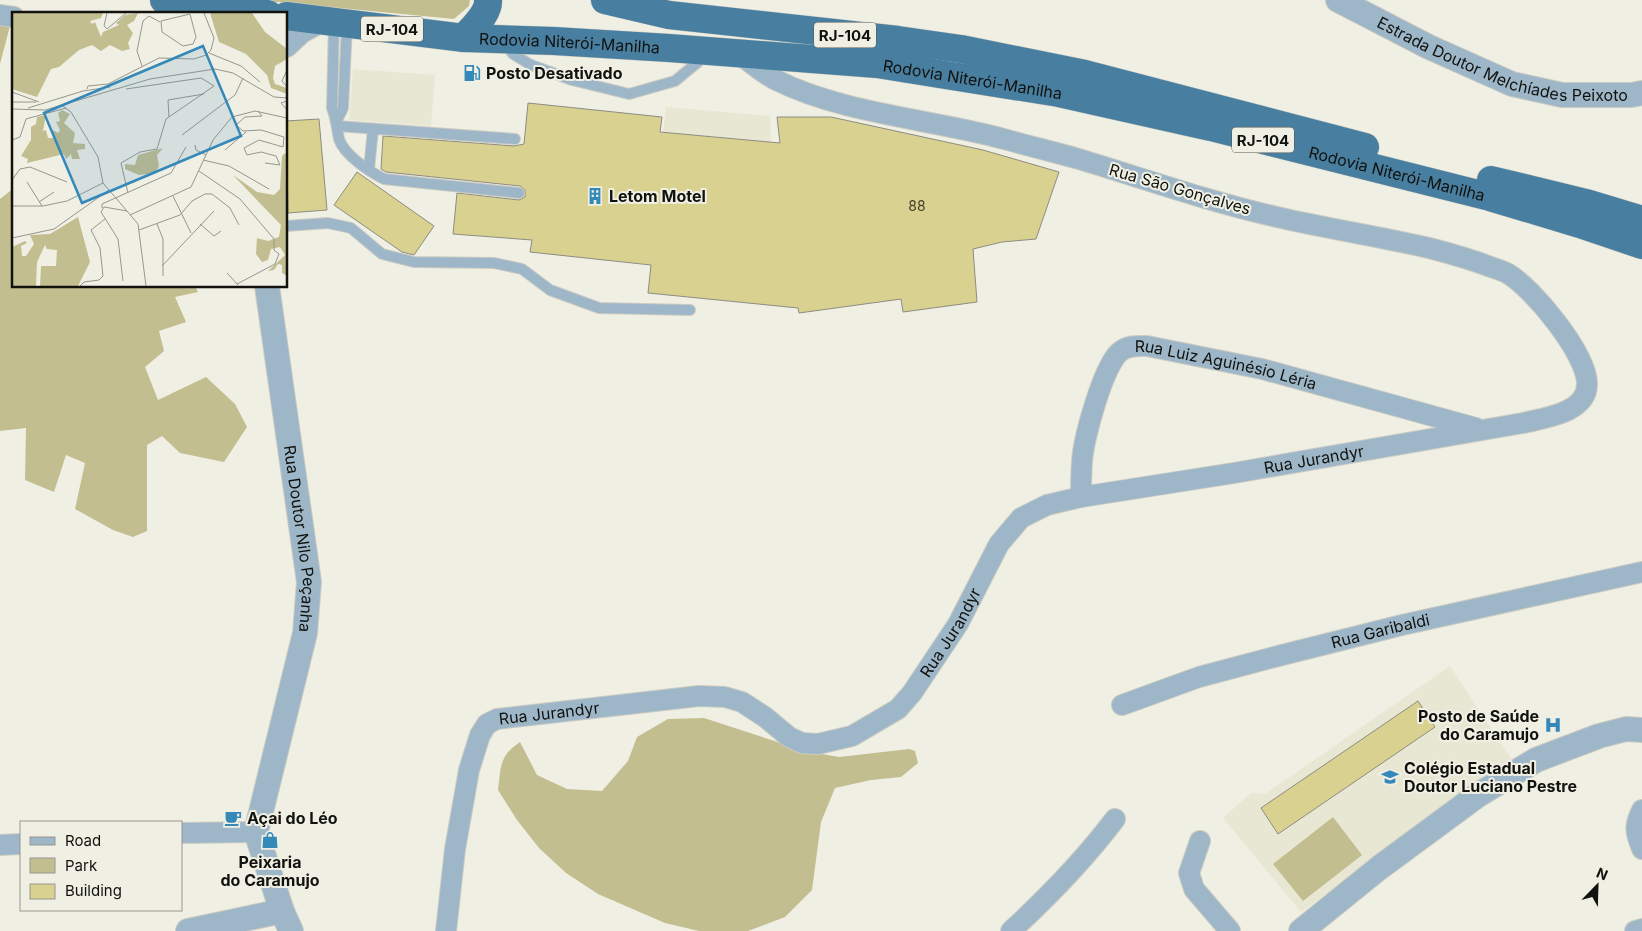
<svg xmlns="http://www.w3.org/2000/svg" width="1642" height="931" font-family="Inter,sans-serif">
  <rect width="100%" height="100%" fill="#f0efe4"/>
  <!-- built -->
  <g fill="#e8e7d4">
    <path d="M353 69 435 75 431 126 349 120Z"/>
    <path d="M666 107 770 116 771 142 663 132Z"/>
    <path d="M1450 666 1512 760 1391 846 1301 912 1223 818 1251 793 1265 794Z"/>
  </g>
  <!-- green -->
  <g fill="#c3be8f">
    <path d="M257 0H470L469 6 454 19Z"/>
    <path d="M0 21 11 22 0 64Z"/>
    <path d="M14 188V286H195L198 292 175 297 186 322 159 331 164 351 145 367 158 400 206 377 235 404 247 427 224 462 180 453 162 436 147 445V531L133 537 113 530 75 509 85 463 66 455 54 492 25 480 26 428 0 431V199Z"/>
    <path d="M704 718 805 751 839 757 909 749 915 751 918 763 901 777 871 780 835 788 821 822 812 890 785 917 748 931H699L665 923 598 894 566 873 539 848 517 820 498 790C501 767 499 756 520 742L537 775 567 789 602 791 628 761 637 737 668 719Z"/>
    <path d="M1333 817 1362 855 1303 901 1273 864Z"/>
  </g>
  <!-- building -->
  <g fill="#d9d190" stroke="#8d8c82">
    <path d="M528 103 662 117 660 132 780 143 777 117H831L983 150 1059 172 1036 239 1002 242 973 249 977 302 903 312 901 299 799 313 798 308 648 293 651 265 530 252 532 240 453 234 457 193 519 200 525 197V190L520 186 386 172 381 169 383 136 514 146 524 144Z"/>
    <path d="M319 119 327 210 288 213 286 121Z"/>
    <path d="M357 172 434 226 414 255 402 252 334 205Z"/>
    <path d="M1418 701 1435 727 1278 834 1261 808Z"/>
  </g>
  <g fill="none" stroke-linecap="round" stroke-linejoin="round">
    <!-- service casing -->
    <g stroke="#cccbc2" stroke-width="12">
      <g id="service">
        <path d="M334 23 332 108C336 118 337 129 339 139 344 155 370 172 384 179L519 193"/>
        <path d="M504 42 513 54 531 65 572 80 629 94 675 81 698 62 702 53"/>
        <path d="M337 120 343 108 347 25"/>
        <path d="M337 126 515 139"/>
        <path d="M369 170 373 129"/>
        <path d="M286 226 328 223 351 228 382 254 414 262 494 263 522 269 550 290 599 308 690 310"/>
      </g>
    </g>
    <!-- minor casing -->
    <g stroke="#cccbc2" stroke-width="22">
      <g id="minor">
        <path d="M0 15 14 17"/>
        <path id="s1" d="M1081 497C1081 485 1081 474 1082 462 1083 440 1104 362 1121 351 1129 345 1138 346 1147 346L1262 369 1476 428"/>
        <path id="s2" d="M1122 705 1199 677 1282 655 1402 625 1642 572"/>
        <path d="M1642 810C1634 826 1635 832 1642 849"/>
        <path d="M181 833 256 832"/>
        <path d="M1200 841 1189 873 1194 889 1230 931"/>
        <path d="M0 845 21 844"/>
        <path id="s3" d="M446 931 455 849 469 770 480 735 487 724 497 719 699 696 725 697 742 702 765 717 789 737 802 743 818 744 852 736 898 709 912 693 958 624 999 544 1021 518 1047 505 1081 497 1234 473 1523 423C1544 418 1588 413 1587 383 1586 353 1533 288 1507 273 1501 270 1494 268 1488 266 1470 259 1452 254 1433 249 1382 237 1329 229 1277 217 1210 202 1145 179 1079 159 1054 152 1029 146 1004 139 931 119 844 114 776 80 762 73 750 62 738 53"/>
        <path d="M1011 931C1049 896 1084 860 1115 819"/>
        <path d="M1635 931 1642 929"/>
      </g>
    </g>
    <!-- tertiary casing -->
    <g stroke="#cccbc2" stroke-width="26">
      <g id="tertiary">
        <path id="s4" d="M1338 0 1429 47 1512 84 1562 95H1631L1642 93"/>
        <path d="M286 45 301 31 321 20"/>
        <path id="s5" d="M267 286 309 582 305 633 256 832 282 911 291 931"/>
        <path d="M188 931 282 911"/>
        <path d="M1301 931 1379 868 1478 795 1536 760 1599 736 1626 729 1642 730"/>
      </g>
    </g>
    <!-- trunk casing -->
    <g stroke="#cccbc2" stroke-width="29">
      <g id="trunk">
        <path d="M164 0 268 14"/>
        <path d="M605 0 669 15 898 40 961 49 1085 74 1365 147"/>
        <path id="s6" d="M286 16 464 38 554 41 669 48 877 64 1059 93 1211 127 1490 197 1580 224 1642 245"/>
        <path d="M464 38C472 28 489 14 488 0"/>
        <path d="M1491 180 1586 203 1642 220"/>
      </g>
    </g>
    <!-- service -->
    <use href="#service" stroke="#9db7c9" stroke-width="10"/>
    <!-- minor -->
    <use href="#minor" stroke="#9db7c9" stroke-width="20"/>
    <!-- tertiary -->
    <use href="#tertiary" stroke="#9db7c9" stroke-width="24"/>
    <!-- trunk -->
    <use href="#trunk" stroke="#487fa1" stroke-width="28"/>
  </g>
  <!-- icons -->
  <defs>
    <g id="fuel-bare" transform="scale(1.35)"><path d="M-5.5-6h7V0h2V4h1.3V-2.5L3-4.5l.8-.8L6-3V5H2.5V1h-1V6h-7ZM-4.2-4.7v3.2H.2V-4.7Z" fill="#3589b9" stroke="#f0efe4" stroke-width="2.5" paint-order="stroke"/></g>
    <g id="building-bare" transform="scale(1.35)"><path d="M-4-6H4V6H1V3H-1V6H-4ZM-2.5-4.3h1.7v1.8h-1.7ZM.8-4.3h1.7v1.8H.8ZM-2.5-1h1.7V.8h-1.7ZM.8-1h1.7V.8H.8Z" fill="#3589b9" stroke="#f0efe4" stroke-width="2.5" paint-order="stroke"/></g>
    <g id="hospital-bare" transform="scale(1.35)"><path d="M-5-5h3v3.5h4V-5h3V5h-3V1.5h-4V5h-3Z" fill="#3589b9" stroke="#f0efe4" stroke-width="2.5" paint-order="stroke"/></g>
    <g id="school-bare" transform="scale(1.35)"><path d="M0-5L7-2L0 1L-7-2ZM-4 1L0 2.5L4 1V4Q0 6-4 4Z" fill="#3589b9" stroke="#f0efe4" stroke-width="2.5" paint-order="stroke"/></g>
    <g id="cafe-bare" transform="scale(1.35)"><path d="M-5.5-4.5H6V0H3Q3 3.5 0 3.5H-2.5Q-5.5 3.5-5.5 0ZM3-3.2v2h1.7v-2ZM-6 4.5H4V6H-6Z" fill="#3589b9" stroke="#f0efe4" stroke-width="2.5" paint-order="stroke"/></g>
    <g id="shop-bare" transform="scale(1.35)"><path d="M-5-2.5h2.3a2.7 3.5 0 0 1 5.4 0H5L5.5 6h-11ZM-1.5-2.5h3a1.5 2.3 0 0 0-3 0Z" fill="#3589b9" stroke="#f0efe4" stroke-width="2.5" paint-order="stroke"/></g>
  </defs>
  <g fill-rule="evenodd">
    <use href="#fuel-bare" x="472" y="73"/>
    <use href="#building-bare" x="595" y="196"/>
    <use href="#hospital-bare" x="1553" y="725"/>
    <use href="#school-bare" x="1390" y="777"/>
    <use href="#cafe-bare" x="233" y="818"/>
    <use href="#shop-bare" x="270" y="840"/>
  </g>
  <g text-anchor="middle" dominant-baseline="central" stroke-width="4" stroke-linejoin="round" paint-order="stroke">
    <!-- number labels -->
    <g font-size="14" fill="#43412e">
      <text x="917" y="205">88</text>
    </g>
    <!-- shield labels -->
    <g fill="#f0efe4" stroke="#54544e" stroke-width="1">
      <rect x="361" y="16.5" width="62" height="25" rx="4"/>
      <rect x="814" y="22.5" width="62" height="25" rx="4"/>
      <rect x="1232" y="127.5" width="62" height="25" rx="4"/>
    </g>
    <g font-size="15" font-weight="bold" fill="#11110d">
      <text x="392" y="29">RJ-104</text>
      <text x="845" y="35">RJ-104</text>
      <text x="1263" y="140">RJ-104</text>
    </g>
    <!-- street labels -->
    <g font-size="16" fill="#11110d" stroke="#f0efe4">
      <text stroke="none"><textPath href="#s6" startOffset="285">Rodovia Niterói-Manilha</textPath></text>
      <text stroke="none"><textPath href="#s4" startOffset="178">Estrada Doutor Melchíades Peixoto</textPath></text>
      <text stroke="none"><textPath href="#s6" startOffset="690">Rodovia Niterói-Manilha</textPath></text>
      <text stroke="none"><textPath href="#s6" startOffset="1125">Rodovia Niterói-Manilha</textPath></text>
      <text transform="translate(1180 189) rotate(16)">Rua São Gonçalves</text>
      <text stroke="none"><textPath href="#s1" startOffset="262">Rua Luiz Aguinésio Léria</textPath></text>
      <text stroke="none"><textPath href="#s3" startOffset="1176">Rua Jurandyr</textPath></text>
      <text stroke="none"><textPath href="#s5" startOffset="255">Rua Doutor Nilo Peçanha</textPath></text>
      <text stroke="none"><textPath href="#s2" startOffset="269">Rua Garibaldi</textPath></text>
      <text stroke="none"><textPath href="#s3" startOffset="741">Rua Jurandyr</textPath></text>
      <text stroke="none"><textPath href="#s3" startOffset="276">Rua Jurandyr</textPath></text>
    </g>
    <!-- poi labels -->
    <g font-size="16" font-weight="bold" fill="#11110d" stroke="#f0efe4" text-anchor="start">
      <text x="486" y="73">Posto Desativado</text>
      <text x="609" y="196">Letom Motel</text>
      <text x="1539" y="716" text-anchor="end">Posto de Saúde<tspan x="1539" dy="18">do Caramujo</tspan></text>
      <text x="1404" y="768">Colégio Estadual<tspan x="1404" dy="18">Doutor Luciano Pestre</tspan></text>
      <text x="247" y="818">Açai do Léo</text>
      <text x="270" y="862" text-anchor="middle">Peixaria<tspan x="270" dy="18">do Caramujo</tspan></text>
    </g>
  </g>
  <!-- overview -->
  <g transform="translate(12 12)">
    <rect width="275" height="275" fill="#f0efe4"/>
    <path d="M0 1H91L89 6 78 9 80 12 83 10 89 25 91 20 107 13 104 11 113 3 126 1 122 9 115 13 121 21 116 31 118 37 110 39 98 33 89 39 80 33 67 38 47 55 39 57 25 85 0 77ZM198 1H240L253 20 275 37V47L263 54 261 66 263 72 275 76V82L259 76 255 63 234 42 207 30ZM50 98 58 102 52 111 63 121 61 131 73 132V137L65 138 68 147H60L59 142 54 147 52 142 15 151 16 147 9 144 19 128V115L24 112 25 105 34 103 31 119 34 118 36 126H41V118L46 121 48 118 44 110 48 109 46 101ZM151 136 145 143 147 154 143 161 127 163 113 157V152L123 153 126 143ZM273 141 275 145V264L270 261V253L266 252 262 258 256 259 273 243 268 235 259 237 256 248 250 250 244 242 245 226 256 229 267 225 269 213 221 163 245 180 262 183 268 177 270 144ZM66 205 78 250 66 274H28L29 254H44L45 238 35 237 33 233 25 250 24 274H0V235L13 229 15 231 9 234 10 244H14L22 232 18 223 38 222Z" fill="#c3be8f"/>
    <path fill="none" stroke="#97968e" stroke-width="1" d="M95 1 92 14 95 17 114 1M178 2 184 25 181 32 171 34 150 20 149 9ZM197 41 229 54 248 70M130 54 125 39 131 9 137 4 148 10M275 58 270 69 275 75M75 77 76 74 96 72 147 46 182 47 194 43 199 38 202 26 192 1M114 77 189 66 202 74 154 107 145 137 128 140 109 151 116 181M0 80 27 90M275 89 269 91 275 98M0 90H24M51 94 59 100 86 145 91 171 126 212 134 274M16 96 71 79 98 75M0 97 33 98 138 67 203 57 221 61 262 85 275 86M246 99 250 104 233 105 224 113 231 119 249 118 272 125 271 135 247 128 232 136 235 143 249 140 264 144 268 153 253 151M157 105 156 88 192 82M170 123 223 83 231 66M0 128 8 125 14 107 54 96M183 133 184 138 194 143M213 138 234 120M191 148 217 154 257 177M187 159 228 187 262 227V238L267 242 263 252 225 272M0 168 8 157 18 155 55 170M15 170 30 194M161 184 179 221M27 190 42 180M0 194H31L55 189 91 171M90 196V192L159 161 174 135M118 203 179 175 201 128 220 105 243 99 275 106M145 212 151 227V264M188 212 202 224 209 219M127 218 168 203 180 189 193 182H200L218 196 227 213M0 226 42 217 97 178M150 254 202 199M215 261 226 273M111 269 106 227 89 200 92 195 115 199M68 274 72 270 87 268 91 264 88 236 79 218 93 207"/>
    <path fill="#3589b9" fill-opacity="0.15" stroke="#3589b9" stroke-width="2.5" d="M191 34 229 124 70 191 32 101Z"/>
    <rect width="275" height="275" fill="none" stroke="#11110d" stroke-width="2.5"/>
  </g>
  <!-- legend -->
  <rect x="20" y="821" width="162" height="90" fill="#f0efe4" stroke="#97968e"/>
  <rect x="30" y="837" width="25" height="8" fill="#9db7c9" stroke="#97968e"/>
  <text x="65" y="846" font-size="15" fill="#11110d">Road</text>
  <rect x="30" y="858" width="25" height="15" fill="#c3be8f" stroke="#97968e"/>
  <text x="65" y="871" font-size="15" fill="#11110d">Park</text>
  <rect x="30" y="884" width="25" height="15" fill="#d9d190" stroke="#97968e"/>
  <text x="65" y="896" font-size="15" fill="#11110d">Building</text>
  <!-- north arrow -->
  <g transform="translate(1597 886) rotate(23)" stroke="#f0efe4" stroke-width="4" paint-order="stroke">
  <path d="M0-4L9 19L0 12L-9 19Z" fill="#11110d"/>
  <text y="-8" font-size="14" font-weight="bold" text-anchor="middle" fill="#11110d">N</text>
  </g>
</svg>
